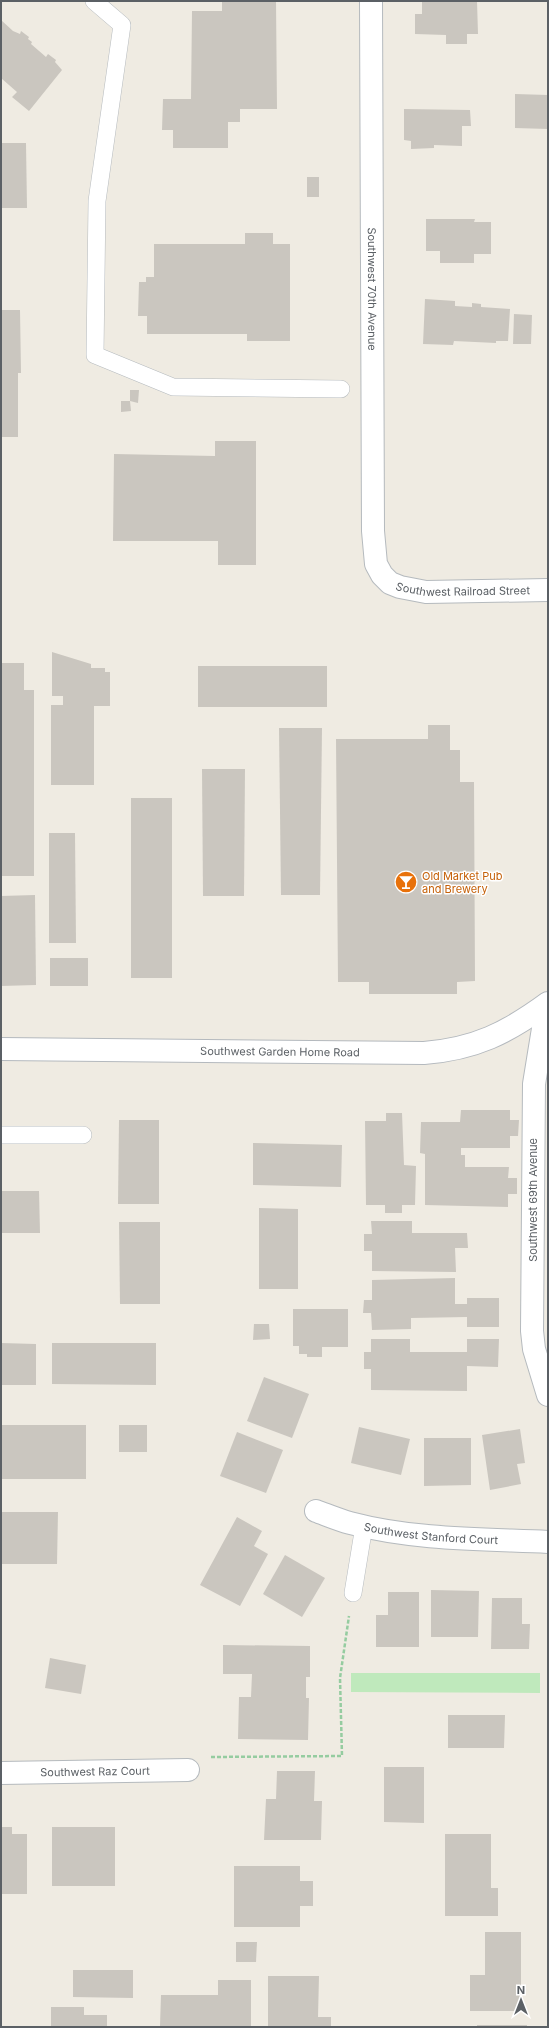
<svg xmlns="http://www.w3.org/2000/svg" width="549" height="2028" font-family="Inter,sans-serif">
  <rect width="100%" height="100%" fill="#efebe2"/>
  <!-- green -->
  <path fill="#bfe9bc" d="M351 1673H540V1693L351 1692Z"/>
  <!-- building -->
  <g fill="#cac6bf">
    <path d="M222 1H276L277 109H240V122H228V148H173V130H162L163 99H191L192 11H222Z"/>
    <path d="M422 1H477L478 34H467V44H446V35L415 34V14H422Z"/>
    <path d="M1 20 13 31 20 34 21 31 29 37 28 39 32 42 31 44 46 57 48 54 56 60 55 62 62 70 29 111 12 97 17 92 1 78Z"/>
    <path d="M515 94 548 95V129L515 128Z"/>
    <path d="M404 109 470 110 471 126H462V146L434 145V148L411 149V141L404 140Z"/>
    <path d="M1 143H26L27 208H1Z"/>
    <rect x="307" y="177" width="12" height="20"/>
    <path d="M426 219H475L474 222H491V254H474V263H440V251H426Z"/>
    <path d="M245 233H273V244H290V341H247V334H147V316H138L139 282H146V277H154V244H245Z"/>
    <path d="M425 299 455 301V306L472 307V303L481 304V307L510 309 508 341H496V343L454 341 453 345 423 344Z"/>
    <path d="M1 310H20L21 373H18V437H1Z"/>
    <path d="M514 314 532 315 531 344H513Z"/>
    <path d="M130 390H139L138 403 130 401Z"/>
    <path d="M121 401H130L131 411 121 412Z"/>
    <path d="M215 441H256V565H218V541H113L114 454 215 456Z"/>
    <path d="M52 652 91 664V668H105V672H110V706H94V785H51V705H63V696H52Z"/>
    <path d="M1 663H24V690H34V876H1Z"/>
    <rect x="198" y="666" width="129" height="41"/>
    <path d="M428 725H450V750H460V782H474L475 981 457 982V994H369V982H338L336 739H428Z"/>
    <path d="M279 728H322L320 895H281Z"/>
    <path d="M202 769H245L244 896H203Z"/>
    <rect x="131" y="798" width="41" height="180"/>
    <path d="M49 833H75L76 943H49Z"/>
    <path d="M35 895 36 985 1 986V896Z"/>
    <rect x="50" y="958" width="38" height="28"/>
    <path d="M461 1110H510V1120H519L518 1136H510V1148H461V1155H465V1167H509L508 1178H517V1194H508V1207L425 1205V1154L420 1153 421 1122H460Z"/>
    <path d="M386 1113H402L404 1165 416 1166 415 1205H402V1213H385V1205H366L365 1121H386Z"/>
    <path d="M119 1120H159V1204H118Z"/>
    <path d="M253 1143 342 1145 341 1187 253 1185Z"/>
    <path d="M1 1191H39L40 1233H1Z"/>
    <path d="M259 1208 298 1209V1289H259Z"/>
    <path d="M371 1221H412V1233H467L468 1248H455L456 1272 372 1271V1251H364V1234H372Z"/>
    <path d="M119 1222H160V1304H120Z"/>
    <path d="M455 1278V1304H467V1298H499V1327H467V1317L411 1318V1329L372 1330 371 1313H363L364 1300H372V1280Z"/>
    <path d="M293 1309H348V1347H322V1357H307V1354H299V1346H293Z"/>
    <path d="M254 1324H269L270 1339 253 1340Z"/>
    <path d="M371 1339H410V1352H467V1339H499L498 1367 467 1366V1391L371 1390V1369H364V1352H371Z"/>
    <path d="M1 1343 36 1344V1385H1Z"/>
    <path d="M52 1343H156V1385L52 1384Z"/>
    <path d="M264 1377 309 1394 292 1438 247 1421Z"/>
    <rect x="1" y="1425" width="85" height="54"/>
    <rect x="119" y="1425" width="28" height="27"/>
    <path d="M359 1427 410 1439 401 1475 351 1463Z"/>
    <path d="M520 1429 525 1463 517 1464 521 1484 490 1490 482 1435Z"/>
    <path d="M237 1432 283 1450 266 1493 220 1476Z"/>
    <path d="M424 1438H471V1485L424 1486Z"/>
    <path d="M1 1512H58L57 1564H1Z"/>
    <path d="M237 1517 262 1531 254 1546 268 1554 240 1606 200 1585Z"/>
    <path d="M285 1555 325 1578 302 1617 263 1594Z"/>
    <path d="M431 1590 479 1591 478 1637H431Z"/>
    <path d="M388 1592H419V1647H376V1615H388Z"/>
    <path d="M492 1598H522V1624H530L529 1649H491Z"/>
    <path d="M223 1645 310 1646V1677H306V1698H309L308 1740 238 1739 239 1697H251L252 1674H223Z"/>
    <path d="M50 1658 86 1665 81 1694 45 1688Z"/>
    <path d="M448 1715H505L504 1748H448Z"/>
    <path d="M384 1767H424V1823L384 1822Z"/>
    <path d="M277 1771H315L314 1801H322L321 1840H264L266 1799H276Z"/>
    <path d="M1 1827H12V1834H27V1894H1Z"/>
    <rect x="52" y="1827" width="63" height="59"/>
    <path d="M445 1834H491V1888H498V1916H445Z"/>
    <path d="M234 1866H300V1881H313V1906H300V1927H234Z"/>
    <path d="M485 1932H521V2011H470V1975H485Z"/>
    <path d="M236 1942H257L256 1962H236Z"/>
    <path d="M73 1970H133V1998L73 1997Z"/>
    <path d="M268 1976H319L318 2017H331V2027H268Z"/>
    <path d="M218 1980H251V2027L160 2026 161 1995H218Z"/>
    <path d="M51 2007H84V2015H107V2027H51Z"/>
    <rect x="477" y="2025" width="50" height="2"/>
  </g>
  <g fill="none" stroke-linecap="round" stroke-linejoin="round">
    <!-- service casing -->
    <g stroke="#b5babe" stroke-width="18">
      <g id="service">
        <path d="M94 1 122 25 97 201 95 355 173 387 341 389"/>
        <path d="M1 1135H83"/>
        <path d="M353 1593 364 1526"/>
      </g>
    </g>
    <!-- minor casing -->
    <g stroke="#b5babe" stroke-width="24">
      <g id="minor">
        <path id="s1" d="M371 1 373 531 376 564 382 575 390 583 400 587 426 592 548 590"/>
        <path d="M547 1004 534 1084 532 1331 534 1349 548 1395"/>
        <path id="s2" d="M316 1511C327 1515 339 1520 350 1523 414 1540 483 1539 548 1542"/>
        <path id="s3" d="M1 1773 188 1770"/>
      </g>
    </g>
    <!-- secondary casing -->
    <g stroke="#b4b9be" stroke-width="24">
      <g id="secondary">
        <path id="s4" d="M1 1049 424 1053C475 1049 507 1033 548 1003"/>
      </g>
    </g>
    <!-- path -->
    <path stroke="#95cca0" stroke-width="2.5" stroke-dasharray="4 2" stroke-linecap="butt" d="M211 1757 342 1756 340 1678 349 1616"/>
    <!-- service -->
    <use href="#service" stroke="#fff" stroke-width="17"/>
    <!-- minor -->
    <use href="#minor" stroke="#fff" stroke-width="22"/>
    <!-- secondary -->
    <use href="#secondary" stroke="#fff" stroke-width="22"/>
  </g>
  <!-- icons -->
  <defs>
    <g id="bar-disc" transform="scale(1.15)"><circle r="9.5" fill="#e8710a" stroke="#fff"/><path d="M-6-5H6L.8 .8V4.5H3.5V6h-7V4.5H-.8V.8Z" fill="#fff"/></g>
  </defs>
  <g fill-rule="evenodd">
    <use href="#bar-disc" x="406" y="882"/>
  </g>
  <g text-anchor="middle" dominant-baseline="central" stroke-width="3" stroke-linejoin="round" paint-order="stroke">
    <!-- street labels -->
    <g font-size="11" fill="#5b6065" stroke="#fff">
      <text stroke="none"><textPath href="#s1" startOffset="288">Southwest 70th Avenue</textPath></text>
      <text stroke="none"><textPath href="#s1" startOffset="661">Southwest Railroad Street</textPath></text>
      <text stroke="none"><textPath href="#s4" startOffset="279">Southwest Garden Home Road</textPath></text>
      <text transform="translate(533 1200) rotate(-90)">Southwest 69th Avenue</text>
      <text stroke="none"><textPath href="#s2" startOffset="118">Southwest Stanford Court</textPath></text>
      <text stroke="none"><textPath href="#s3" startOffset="94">Southwest Raz Court</textPath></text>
    </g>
    <!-- food labels -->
    <g font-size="11" fill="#c56008" stroke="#fff" text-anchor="start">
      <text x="422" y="876">Old Market Pub<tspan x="422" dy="13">and Brewery</tspan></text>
    </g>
  </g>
  <!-- border -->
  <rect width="549" height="2028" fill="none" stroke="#5b6065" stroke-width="4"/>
  <!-- north arrow -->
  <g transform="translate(521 2000)" stroke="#ffffff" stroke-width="3" paint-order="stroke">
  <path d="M0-3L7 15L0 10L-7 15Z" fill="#5b6065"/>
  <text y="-6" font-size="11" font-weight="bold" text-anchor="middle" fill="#5b6065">N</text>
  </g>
</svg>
